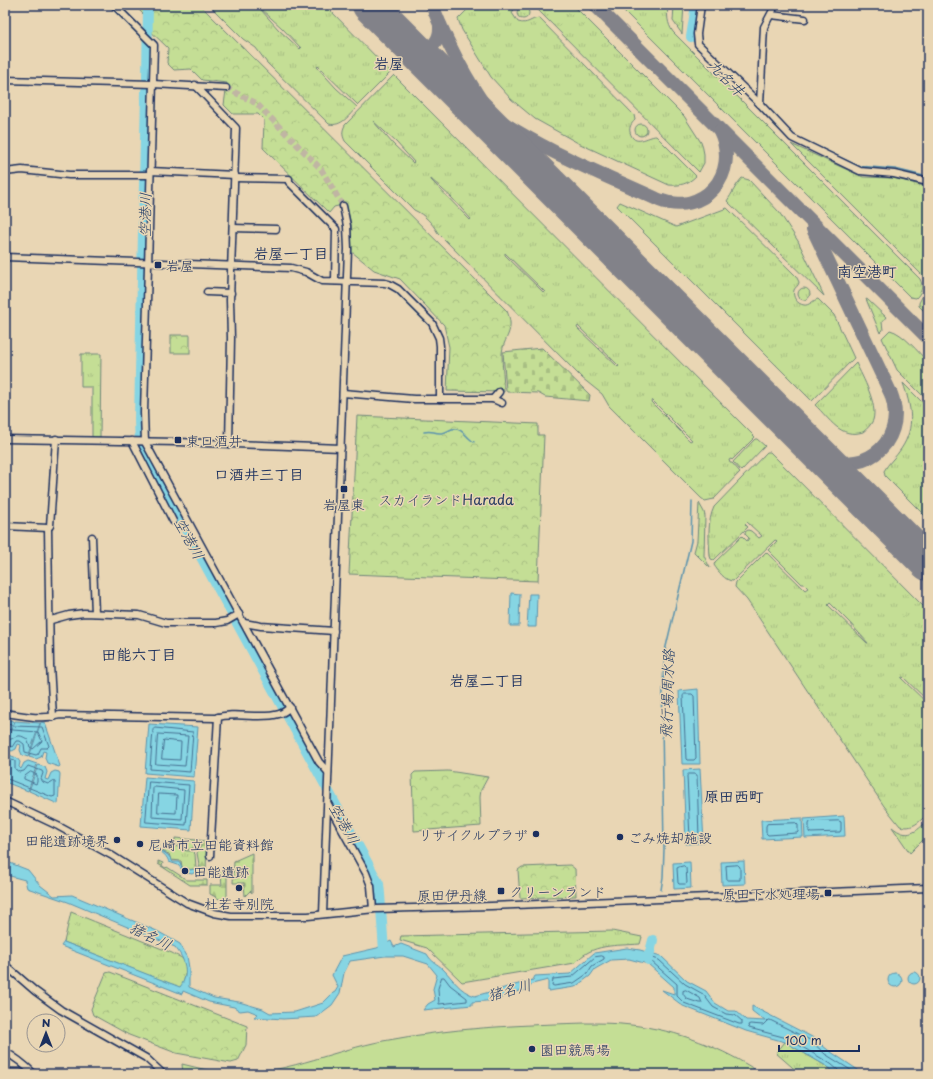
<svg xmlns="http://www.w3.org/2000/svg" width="933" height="1079" font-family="'Playpen Sans','Klee One',sans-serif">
  <defs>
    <pattern id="grass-tufts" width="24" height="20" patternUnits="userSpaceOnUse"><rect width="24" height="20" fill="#c4de95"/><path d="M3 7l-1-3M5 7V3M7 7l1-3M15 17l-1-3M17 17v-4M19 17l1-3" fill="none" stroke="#a8bf83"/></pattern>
    <pattern id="forest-firs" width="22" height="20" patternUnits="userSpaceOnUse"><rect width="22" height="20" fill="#c4de95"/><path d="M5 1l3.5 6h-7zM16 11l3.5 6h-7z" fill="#a8bf83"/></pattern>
    <pattern id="cemetery-stones" width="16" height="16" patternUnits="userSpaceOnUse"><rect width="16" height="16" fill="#c4de95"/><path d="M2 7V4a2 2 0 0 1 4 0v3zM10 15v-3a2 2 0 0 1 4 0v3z" fill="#a8bf83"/></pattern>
    <pattern id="park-crowns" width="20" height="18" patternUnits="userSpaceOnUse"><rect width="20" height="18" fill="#c4de95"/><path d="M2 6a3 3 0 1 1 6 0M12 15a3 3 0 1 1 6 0" fill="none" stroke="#a8bf83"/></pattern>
  </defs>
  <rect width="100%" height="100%" fill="#e9d6b4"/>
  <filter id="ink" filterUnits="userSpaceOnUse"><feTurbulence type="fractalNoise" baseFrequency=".025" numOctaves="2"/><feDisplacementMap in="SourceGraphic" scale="8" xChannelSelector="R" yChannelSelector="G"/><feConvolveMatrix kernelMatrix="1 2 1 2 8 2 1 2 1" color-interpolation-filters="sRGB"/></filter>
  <g filter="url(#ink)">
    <!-- grass -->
    <g fill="url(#grass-tufts)" stroke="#70867a" fill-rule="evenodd">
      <path d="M209 5H325L391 72 358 105 318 66 317 67 336 88 357 107C349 115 342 127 329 124L267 63 256 48 243 39ZM261 9 282 28 301 48 300 49 279 30 261 10Z"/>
      <path d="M472 5H516L512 13 518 22C528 25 530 19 539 18L634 115 635 120C631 124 629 127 630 132 634 148 648 136 656 136L696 176C688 184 680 186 669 185L578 143 535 119 511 99 491 77 462 30 458 19Z"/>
      <path d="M533 5H573L684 116 702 144 704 154V163L699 172Z"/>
      <path d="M618 5H668C667 16 667 23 673 32L920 279C924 287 921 293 916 298L910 297Z"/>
      <path d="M674 5H684L682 34 673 21Z"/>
      <circle cx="523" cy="13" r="6"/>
      <path d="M394 75 755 437 732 460 731 459 729 460 730 463H732L740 472 714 499 705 501 701 498 609 406 602 394 582 378 438 233C432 223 425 215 414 210L345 141C342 135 342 131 345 125ZM373 121 396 142 414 162 413 163 393 144ZM431 179 452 198 471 219 470 220 431 180ZM505 253 545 292 544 293 505 255ZM578 326 619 366 618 367 577 328ZM652 400 692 440 690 441 651 402Z"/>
      <circle cx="641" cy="130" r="6"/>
      <path d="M791 144 863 177 893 178 928 187V281Z"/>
      <path d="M742 178 749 180 779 212 798 241 824 296 727 201C732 194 736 184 742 178Z"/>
      <path d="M620 202 676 227 727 208 796 276C797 278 798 280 799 282 799 286 795 287 794 290 792 297 797 304 804 305 809 306 813 300 818 299L834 315 854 358 812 401 617 206Z"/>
      <circle cx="804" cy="294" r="6"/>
      <path d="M928 294V315L919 306V303L923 295Z"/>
      <path d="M866 299 868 300 886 317 882 322 883 330 880 333Z"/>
      <path d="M890 330C903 333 918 352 928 362V401L897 370 882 338Z"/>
      <path d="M81 354H101L100 437H92V387H81Z"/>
      <path d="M856 363C863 378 878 404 873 420 871 425 867 429 863 432 840 439 830 419 815 405Z"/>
      <path d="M903 383 928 408V519L885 476 884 471C888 463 896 457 901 449 916 427 911 406 903 383Z"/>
      <path d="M755 439H757L765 446 741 471 733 462Z"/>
      <path d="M767 452H770L928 611V701L903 677 901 678 928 704V813C920 821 913 830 900 826L884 806 747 600 735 587 736 582 766 552 805 590 808 588 804 584H802L768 550 777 541 775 540 733 581C725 581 718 571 714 565L715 562 742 536 747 541 749 538 745 534V532L748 530 751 531 759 538 762 536 747 522 745 524 748 527 714 560 711 559 710 556C709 540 707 522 714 507ZM830 603 849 622 868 643H867L828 605Z"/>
      <path d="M699 503 704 512 705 516 704 556 710 568 694 552 697 541Z"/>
      <path d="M928 820V835L910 853 892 827C908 840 916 832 928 820Z"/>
      <path d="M168 844C178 844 179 852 192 851L195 854 196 868C192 870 186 870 182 867L181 861 171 860 169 854 163 852 164 847Z"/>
      <path d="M71 912 172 953C175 955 181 957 183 959 189 965 184 982 181 988L64 942Z"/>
      <path d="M612 931 642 937 640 944C616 946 592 943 575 963L462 982 427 948 400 940 401 936Z"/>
      <path d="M785 1042 828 1067 837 1074H800L776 1053Z"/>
    </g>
    <!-- forest -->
    <g fill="url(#forest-firs)" stroke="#70867a">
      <path d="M175 838 207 841 206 872H201L200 870 197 853 201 846 198 843C189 852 185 852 175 844Z"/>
      <path d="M158 861 163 863 162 866 166 868 167 867 187 880H207V885H190L158 864Z"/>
      <path d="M226 870 227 871V903L210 894V885H222L221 876H209L208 874Z"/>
    </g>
    <!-- cemetery -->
    <g fill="url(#cemetery-stones)" stroke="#70867a">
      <path d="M542 348 590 395 589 401 545 397 538 393 507 392 506 390 503 352Z"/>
      <path d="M252 853V893L250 891 245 896 244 883H233L234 861Z"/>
    </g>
    <!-- park -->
    <g fill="url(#park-crowns)" stroke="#70867a">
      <path d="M134 5H200L507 311C516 332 503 337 502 354 502 366 504 379 504 392L447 391 449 347 444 325 400 279 374 270 352 252 351 224 346 204 334 207 329 213 263 148 264 120 258 114H233L224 105 227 83 202 80 191 69 174 70 167 63 168 48 144 25V15Z"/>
      <rect x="171" y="335" width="19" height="18"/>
      <path d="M357 416 538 424V435H544L538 581 349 574Z"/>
      <path d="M448 771 488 777 481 790 480 797 481 826 414 831 412 775 415 772Z"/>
      <path d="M570 865 575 869 576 896 520 898 518 870 522 867Z"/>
      <path d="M110 972 247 1026 246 1045 238 1061 231 1063 176 1053 129 1035 93 1015 91 1009 106 973Z"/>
    </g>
    <!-- pitch -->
    <g fill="#c4de95" stroke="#70867a">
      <path d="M585 1023C600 1023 616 1023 631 1025 678 1030 723 1048 762 1074H242C291 1071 336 1050 383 1041 451 1028 516 1025 585 1023Z"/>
      <path d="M182 1064 211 1071 239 1074H183Z"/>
    </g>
    <!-- water -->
    <g fill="#86d5e3" stroke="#5b93ae">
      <path d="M511 593 520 594 519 626H510Z"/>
      <path d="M529 594H537L536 627H527Z"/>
      <path d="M698 689 700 764H682L679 691Z"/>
      <path d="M5 719 14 721 5 748Z"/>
      <path d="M15 721 40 723 28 757 22 755 20 750 21 745 18 744 16 749 12 751 5 749Z"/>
      <path d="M41 722 45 723 60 766 59 767 47 763 45 758 46 752 43 751 41 757 36 759 29 757Z"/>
      <path d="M149 724 198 727 194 777 145 773Z"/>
      <path d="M9 755 17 758 20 762 19 767 21 769 24 763 28 761 37 764 28 791 5 782V767Z"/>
      <path d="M38 765 45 767 47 772 45 779 48 780 51 773 55 771 59 772 60 774 58 804 29 791Z"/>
      <path d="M700 769 704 843 686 844 683 770Z"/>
      <path d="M145 777 194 781 191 830 141 826Z"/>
      <path d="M844 816 845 836 805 838 804 819Z"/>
      <path d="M802 818 803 837 762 839 761 820Z"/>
      <path d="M151 839 159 840V849L168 855 173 862H180L182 868C190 872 196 868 202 868L192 874 184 872 178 865 169 862C166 853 158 850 151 847Z"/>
      <path d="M5 861 28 870 40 885 54 896 72 895 157 931 180 944 187 956 189 968V987L214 998 239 1002 263 1009 270 1013 295 1012 323 1003 333 993 335 992 338 987 332 975 342 956 377 948 391 941 394 947 401 944 427 954C432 963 437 963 443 969 454 980 459 991 475 996L533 980 535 976 570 974 594 953 627 948 640 950 661 956 687 981 706 991 715 1003 728 1011H736L746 1020 765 1021 752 1011V1006L812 1037 828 1050 864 1074H837L828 1067 785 1042 746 1031 683 1006 662 990 674 994V987L648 964 629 959 611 960 595 969 590 976 575 987 548 991V980L532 984 528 990 507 993 499 1000 472 1002V1005L423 1010 428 1004 435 1000 433 989 437 975 428 964 403 956H385L350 961 344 973 340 993 332 1005 316 1017 283 1019 254 1017 258 1014 248 1010 240 1011 234 1007 209 1002 183 991 182 994 61 946 64 942 180 987C190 974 185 959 175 947L68 902 27 888 25 880 10 876 5 875Z"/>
      <path d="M744 861 745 884 722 885 721 862Z"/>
      <path d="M690 862 691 888 674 889 673 863Z"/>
      <circle cx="914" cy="978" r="6"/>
      <circle cx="895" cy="980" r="7"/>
    </g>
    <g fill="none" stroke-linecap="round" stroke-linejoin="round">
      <!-- shore -->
      <g stroke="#467193" stroke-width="1">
        <path d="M685 694H692L694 696 696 758 694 760H687L686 759 683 696Z"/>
        <path d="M5 723 14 726 42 727 49 746 47 748H41L38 754 36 755 25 752 24 744 20 741H16L12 747 5 745"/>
        <path d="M155 728 193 732 190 772 150 769 153 730Z"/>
        <path d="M5 729 13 730 38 732 42 741 33 749 30 747 27 739C15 731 15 741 5 740"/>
        <path d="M158 734 188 736 185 766 156 764Z"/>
        <path d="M164 740 181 742 180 760 162 759Z"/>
        <path d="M5 758 15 761V769L19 772 24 771 28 766 42 771 43 773 41 779 43 782 48 784 53 781 55 782V796L52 797 5 778"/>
        <path d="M31 772 37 775V782L36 784 24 779V777Z"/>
        <path d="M689 774H695L697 775 699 838 698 840H691L690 838 687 776Z"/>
        <path d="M149 782 189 785 186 825 146 822Z"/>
        <path d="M155 787 184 790 182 819 152 817 153 789Z"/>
        <path d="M159 794 177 795 176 813 158 812Z"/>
        <path d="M839 821 841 822V830L840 832 811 833 809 832V824L810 822Z"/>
        <path d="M796 823 798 825V832L797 833 768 835 766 833V826L767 824Z"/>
        <path d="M738 865 740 867V880H727L726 866Z"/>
        <path d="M684 866 686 868 687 883 685 884H679L678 883 677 868 679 867Z"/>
        <path d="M602 956 604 957V959L592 966 587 974 574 983 554 986 552 985 553 979 572 977 595 957Z"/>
        <path d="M653 958 659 960 685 984 703 994 713 1007 726 1014 735 1015 742 1021V1024H739L684 1003 677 996V984L651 961V959Z"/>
        <path d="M442 977H444L450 985 467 998V1001L439 1004 438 989Z"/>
        <path d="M686 990 700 998 702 1003H699L687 999 683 994V991Z"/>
        <path d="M839 1074 838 1070 831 1064 787 1038 749 1028 748 1025 750 1024 763 1025 768 1020H770L810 1040 825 1054 857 1074"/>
      </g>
      <!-- stream -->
      <g stroke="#5b93ae" stroke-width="1.5">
        <path d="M691 37 695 43"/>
        <path d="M734 83 763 111"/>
        <path d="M793 135 858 166 895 169 928 177"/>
        <path d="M424 432C432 430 433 433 440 433 445 434 448 430 452 429 462 427 467 438 474 442"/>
        <path d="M661 890 663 877 664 849 662 723 664 655 691 541 692 501"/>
        <path d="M5 1068 19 1069"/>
      </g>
      <!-- river -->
      <g stroke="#86d5e3" stroke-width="10">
        <path d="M691 37 696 5"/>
        <path d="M147 78 148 5"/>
        <path d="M146 91 139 420 140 445 379 884 380 894 384 951"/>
        <path d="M648 960 653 940"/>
      </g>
      <!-- taxiway -->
      <g stroke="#828289" stroke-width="14">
        <path d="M432 5C456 67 491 122 536 171"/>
        <path d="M595 5 928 338"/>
        <path d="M417 52C432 50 441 40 440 25"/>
        <path d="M433 68C459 92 486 113 516 131 561 158 611 178 659 200 703 217 741 174 720 131"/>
        <path d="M813 229 891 394C910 444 855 485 814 449"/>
      </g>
      <!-- runway -->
      <path stroke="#828289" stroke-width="36" d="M370 5 928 563"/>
      <!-- minor-tunnel -->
      <path stroke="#c0b5a3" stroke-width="6" stroke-dasharray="6 3" stroke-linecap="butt" d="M226 88 256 103 321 169 343 206"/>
      <!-- minor casing -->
      <g stroke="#1b2f5e" stroke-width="9">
        <g id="minor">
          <path d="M114 5 154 45 144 413 145 442 319 762 328 772"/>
          <path d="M701 5 697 34 698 44 760 104 792 138 860 171 894 174 928 182"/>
          <path d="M771 15 805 19"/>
          <path d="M5 80 153 84 226 88"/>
          <path d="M195 85 236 128 230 300 231 338 229 444"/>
          <path d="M760 104 764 27 773 10V5"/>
          <path d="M150 171 235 175"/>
          <path d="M5 172 22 170 69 175H150"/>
          <path d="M235 178 289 179"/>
          <path d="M289 182 336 229 335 281"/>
          <path d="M233 228 276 229"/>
          <path d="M5 257 291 268 306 272 322 281 385 283 389 284 398 289 432 323 439 338 440 346V399"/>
          <path d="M207 292 231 293"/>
          <path d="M343 393 414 399H493L502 403"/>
          <path d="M493 399 499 392"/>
          <path d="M5 439 178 442 341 448"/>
          <path d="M132 441 173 521"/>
          <path d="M5 526 48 528"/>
          <path d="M92 537 95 613"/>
          <path d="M51 620 69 615 84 613 139 615 166 623H216L227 621 239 614"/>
          <path d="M244 623 261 626 334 631"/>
          <path d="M5 713C23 716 43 720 60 715L215 718C235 711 259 720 279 714 283 713 287 710 290 707"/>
          <path d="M53 717 50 665 48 528 50 526 56 439"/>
          <path d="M5 801 58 826 111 855 187 903 214 913 231 916H308L375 909 491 906 928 888"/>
          <path d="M328 804 366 873 371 886 373 909"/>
          <path d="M210 856 218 717"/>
          <path d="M323 914 348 249 347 226 343 206"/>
          <path d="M5 965 35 991 61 1010 146 1058 163 1074"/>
          <path d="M5 1052C17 1058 25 1065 34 1074"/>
          <path d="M5 1072H20L26 1074"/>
        </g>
      </g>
      <!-- minor -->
      <use href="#minor" stroke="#e9d6b4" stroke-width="6"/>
    </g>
  </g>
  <!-- markers -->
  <g fill="#1b2f5e" stroke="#e9d6b4" stroke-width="1.5">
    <rect x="154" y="261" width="8" height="8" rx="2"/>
    <rect x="174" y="436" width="8" height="8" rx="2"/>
    <rect x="340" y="485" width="8" height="8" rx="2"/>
    <circle cx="536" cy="834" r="4"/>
    <circle cx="620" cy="837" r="4"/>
    <circle cx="117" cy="840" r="4"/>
    <circle cx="140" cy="844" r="4"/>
    <circle cx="185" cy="871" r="4"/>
    <circle cx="239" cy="888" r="4"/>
    <rect x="497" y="887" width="8" height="8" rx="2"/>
    <rect x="824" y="889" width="8" height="8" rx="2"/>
    <circle cx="532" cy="1049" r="4"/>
  </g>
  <g text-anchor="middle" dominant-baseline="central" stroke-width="3" stroke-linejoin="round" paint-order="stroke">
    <!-- poi labels -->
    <g font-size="14" fill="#1b2f5e" stroke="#e9d6b4" text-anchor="start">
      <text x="166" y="265">岩屋</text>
      <text x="186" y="440">東口酒井</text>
      <text x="344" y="504" text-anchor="middle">岩屋東</text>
      <text x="528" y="834" text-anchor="end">リサイクルプラザ</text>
      <text x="628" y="837">ごみ焼却施設</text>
      <text x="109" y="840" text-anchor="end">田能遺跡境界</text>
      <text x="148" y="844">尼崎市立田能資料館</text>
      <text x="193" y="871">田能遺跡</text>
      <text x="509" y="891">クリーンランド</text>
      <text x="820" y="893" text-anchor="end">原田下水処理場</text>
      <text x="239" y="903" text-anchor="middle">杜若寺別院</text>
      <text x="540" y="1049">園田競馬場</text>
    </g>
    <!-- park labels -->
    <g font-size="14" fill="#2c4064" stroke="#e9d6b4">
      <text x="446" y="499">スカイランドHarada</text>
    </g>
    <!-- street labels -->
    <g font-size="14" fill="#1b2f5e" stroke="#e9d6b4">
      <text transform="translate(452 895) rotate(-1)">原田伊丹線</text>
    </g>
    <!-- neighbourhood labels -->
    <g font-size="15" font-weight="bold" fill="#1b2f5e" stroke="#e9d6b4">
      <text x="389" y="62">岩屋</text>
      <text x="291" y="252">岩屋一丁目</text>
      <text x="867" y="270">南空港町</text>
      <text x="259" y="473">口酒井三丁目</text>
      <text x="139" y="653">田能六丁目</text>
      <text x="487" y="679">岩屋二丁目</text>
      <text x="734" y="795">原田西町</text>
    </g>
    <!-- water labels -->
    <g font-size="15" font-style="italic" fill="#26406b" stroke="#e9d6b4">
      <text transform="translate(727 77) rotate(45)">九名井</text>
      <text transform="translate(144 215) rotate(-89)">空港川</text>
      <text transform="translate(190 538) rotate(61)">空港川</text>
      <text transform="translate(666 694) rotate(-88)">飛行場周水路</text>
      <text transform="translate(345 823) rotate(61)">空港川</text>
      <text transform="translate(151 935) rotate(26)">猪名川</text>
      <text transform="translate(509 989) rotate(-15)">猪名川</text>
    </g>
  </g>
  <!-- margin -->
  <rect width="933" height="1079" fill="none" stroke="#e9d6b4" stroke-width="20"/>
  <rect x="10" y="10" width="913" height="1059" fill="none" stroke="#1b2f5e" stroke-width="1.5" filter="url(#ink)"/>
  <!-- north arrow -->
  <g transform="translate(46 1033)"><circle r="19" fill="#e9d6b4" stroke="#979392"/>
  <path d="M0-3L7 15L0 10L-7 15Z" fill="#1b2f5e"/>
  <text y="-6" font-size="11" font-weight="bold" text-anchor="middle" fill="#1b2f5e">N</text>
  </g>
  <!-- scale -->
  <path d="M779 1045v6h80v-6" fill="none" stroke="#1b2f5e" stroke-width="2"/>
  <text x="785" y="1045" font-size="12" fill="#1b2f5e" stroke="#e9d6b4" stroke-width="3" paint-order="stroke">100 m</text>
</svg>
